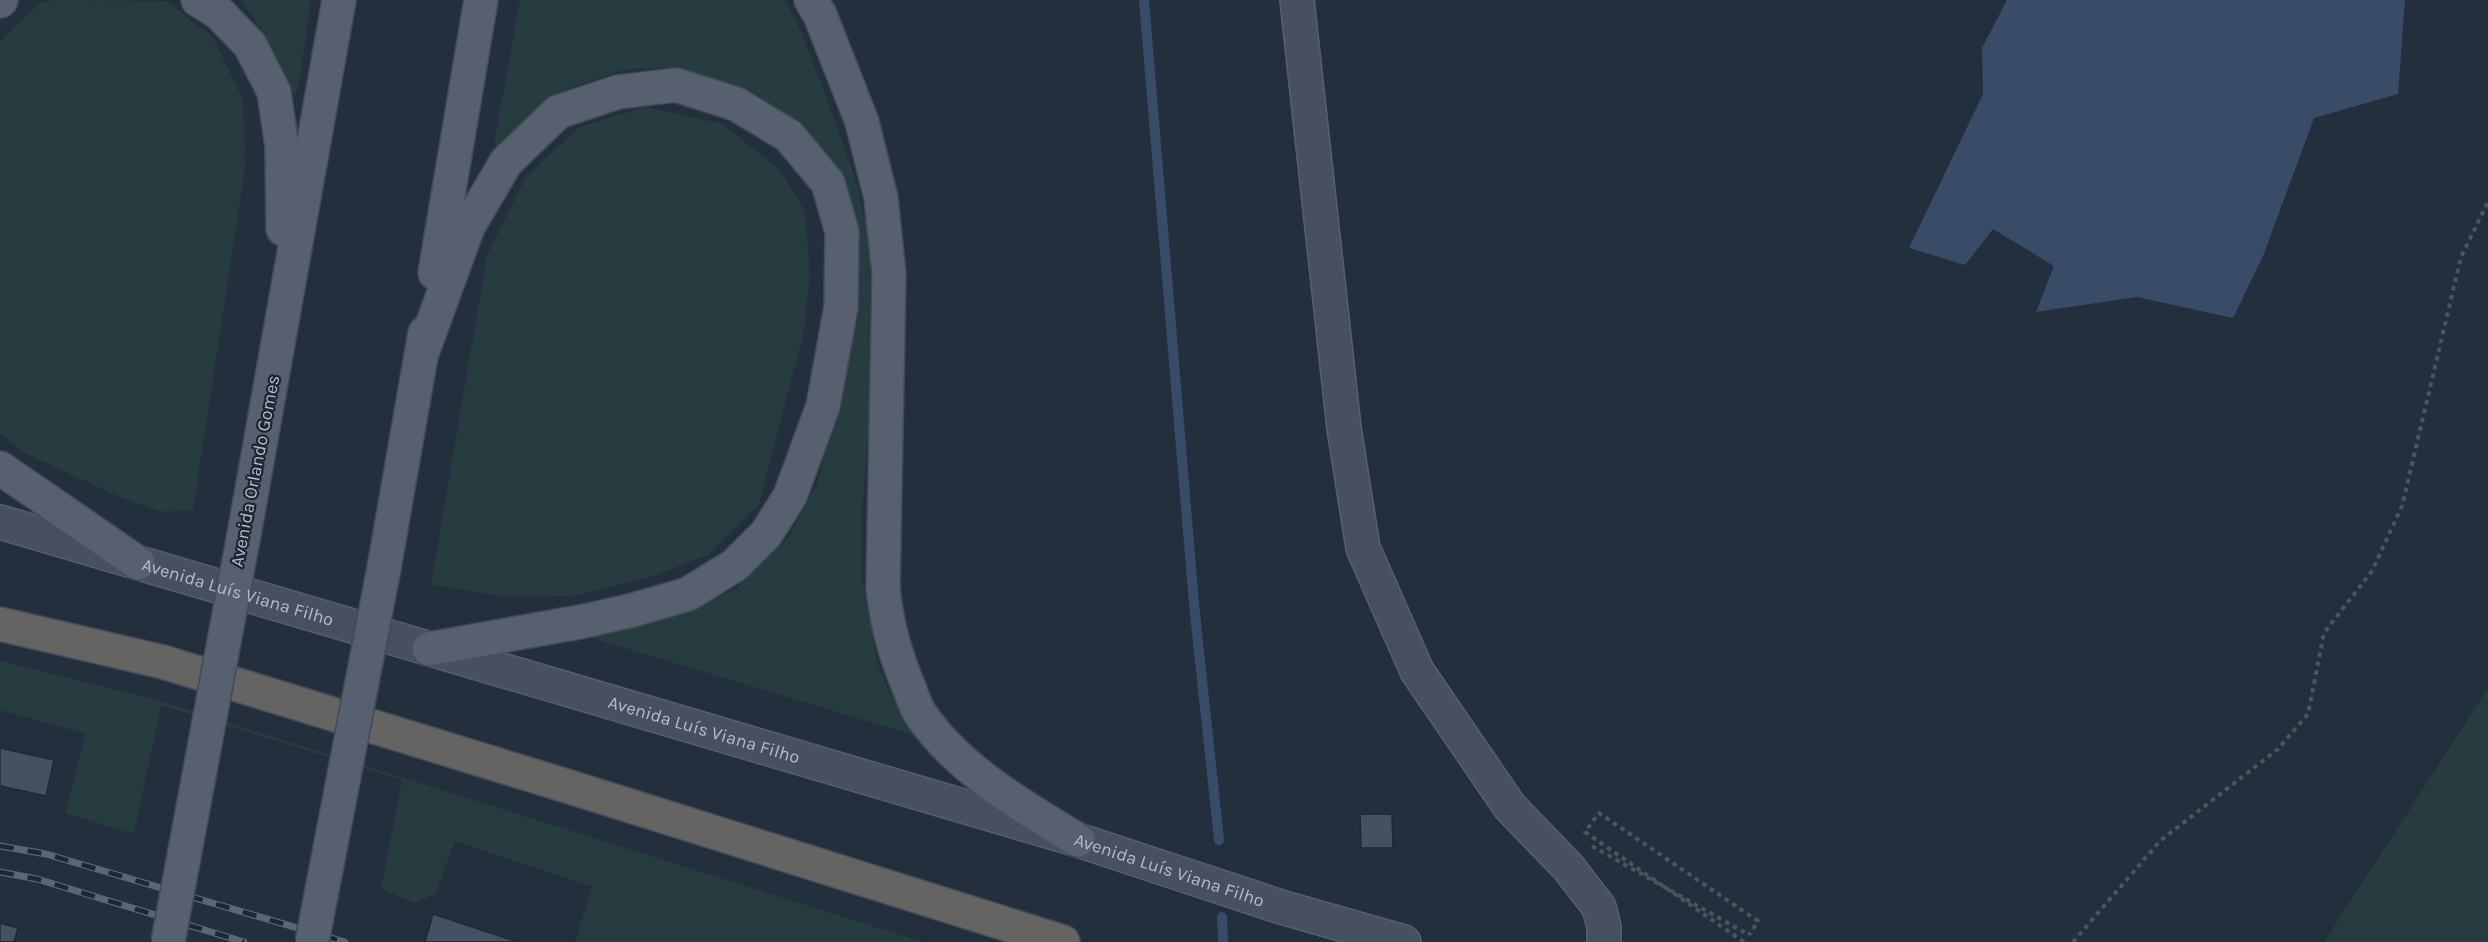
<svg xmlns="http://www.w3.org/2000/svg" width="2488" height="942" font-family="Karla,sans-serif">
  <rect width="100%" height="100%" fill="#242f3e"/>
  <!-- green -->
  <g fill="#263c3f">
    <path d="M54 0 167 1 213 38 243 99 245 168 193 510 161 512 108 492 23 452 0 433V41L40 3Z"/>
    <path d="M240 0H311L299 85 295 96C279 61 264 30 240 0Z"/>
    <path d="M520 0H785L802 33 840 134 859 191 867 230 870 264 869 428 861 524 862 578 877 662 890 693 927 738 913 735 605 642 580 632 680 613 736 589 788 538 817 484 851 350 858 261 793 120 726 82 677 68 626 69 572 87 533 115 499 148 494 144Z"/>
    <path d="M646 107 723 124 779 169 805 211 810 276 803 335 759 504 708 555 647 578 573 596 508 597 431 585 487 255 526 177 579 127Z"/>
    <path d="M0 661 157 700 923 942H575L592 887 455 841 435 894 415 903 381 889 402 780 161 705 134 834 65 813 86 734 0 710Z"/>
    <path d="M2488 688V942H2326V939Z"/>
  </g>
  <!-- water -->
  <path fill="#394c67" d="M2007 0H2405L2398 94 2314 118 2263 256 2233 318 2137 297 2036 312 2054 266 1993 229 1965 265 1909 248 1983 94 1982 48Z"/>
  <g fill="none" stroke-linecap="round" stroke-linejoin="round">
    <!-- stream -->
    <g stroke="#394c67" stroke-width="10">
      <path d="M1144 0 1194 604 1219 840"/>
      <path d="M1222 917 1223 942"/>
    </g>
  </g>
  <!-- building -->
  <g fill="#455162" stroke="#1f2835" stroke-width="1.5">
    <path d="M0 748 54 760 46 796 0 786Z"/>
    <path d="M1360 814H1392L1393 848H1361Z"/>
    <path d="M433 914 518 942H425Z"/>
    <path d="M0 923 18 928 14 942H0Z"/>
  </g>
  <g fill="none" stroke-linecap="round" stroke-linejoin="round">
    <!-- secondary casing -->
    <g stroke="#565f6c" stroke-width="36">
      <g id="secondary">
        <path d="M1297 0 1344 428 1363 548 1417 671 1510 807 1568 867 1599 907 1604 927V942"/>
        <path id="s1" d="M0 522 1078 840 1281 907 1404 942"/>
      </g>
    </g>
    <!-- primary casing -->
    <g stroke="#414a57" stroke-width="36">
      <g id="primary">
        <path d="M198 0 219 13 250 45 274 92 282 147 283 229"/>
        <path d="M811 0 820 15 862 122 881 198 889 274 883 588C887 626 895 654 910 690 913 698 916 708 921 715 959 770 1022 806 1078 840"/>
        <path d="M0 1 1 0"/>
        <path d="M435 273 481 0"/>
        <path d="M422 353 468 227 506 162 558 112 618 92 676 85 736 104 789 136 828 183 842 232 841 307 823 406 790 496 766 534 735 565 688 594 633 610 585 621 429 649"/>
        <path d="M0 468 138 563"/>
        <path d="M245 529 339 0"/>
        <path d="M384 568 425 333"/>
      </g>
    </g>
    <!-- trunk casing -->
    <g stroke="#434c59" stroke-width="36">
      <path id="trunk" d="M0 624 163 662 570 787 1063 942"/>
    </g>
    <!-- path -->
    <g stroke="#44595c" stroke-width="4" stroke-dasharray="4.5 4.5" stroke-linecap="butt">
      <path d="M1744 942 1585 832 1599 813 1758 921 1749 935"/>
      <path d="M2073 942 2160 841 2278 749 2308 714 2324 633 2372 571 2402 506 2461 257 2488 202"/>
    </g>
    <!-- secondary -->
    <use href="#secondary" stroke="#465061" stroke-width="33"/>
    <!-- primary -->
    <use href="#primary" stroke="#56606e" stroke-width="33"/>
    <!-- trunk -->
    <use href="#trunk" stroke="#656462" stroke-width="33"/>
    <!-- rail casing -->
    <g stroke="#5a6575" stroke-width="7">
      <g id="rail">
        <path d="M0 846 46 854 345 942"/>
        <path d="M0 872 37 879 244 942"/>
      </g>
    </g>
    <!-- rail -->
    <use href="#rail" stroke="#1d2633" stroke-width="4.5" stroke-dasharray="14" stroke-linecap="butt"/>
    <!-- primary-bridge casing -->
    <g stroke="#414a57" stroke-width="36" stroke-linecap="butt">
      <g id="primary-bridge">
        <path d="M168 942 245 529"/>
        <path d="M312 942 384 568"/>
      </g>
    </g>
    <!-- path-bridge -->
    <path stroke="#44595c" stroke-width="4" stroke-dasharray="4.5 4.5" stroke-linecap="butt" d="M1592 846 1749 935"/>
    <!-- primary-bridge -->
    <use href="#primary-bridge" stroke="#56606e" stroke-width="33"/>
  </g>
  <g text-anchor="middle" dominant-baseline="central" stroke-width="4.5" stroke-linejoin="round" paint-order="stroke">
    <!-- street labels -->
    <g font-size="18" fill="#b4bcc9" stroke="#1d2633">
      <text transform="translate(255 471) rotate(-79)">Avenida Orlando Gomes</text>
      <text stroke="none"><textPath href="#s1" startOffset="248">Avenida Luís Viana Filho</textPath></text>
      <text stroke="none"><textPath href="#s1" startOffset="734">Avenida Luís Viana Filho</textPath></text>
      <text stroke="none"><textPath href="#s1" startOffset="1220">Avenida Luís Viana Filho</textPath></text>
    </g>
  </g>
</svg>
